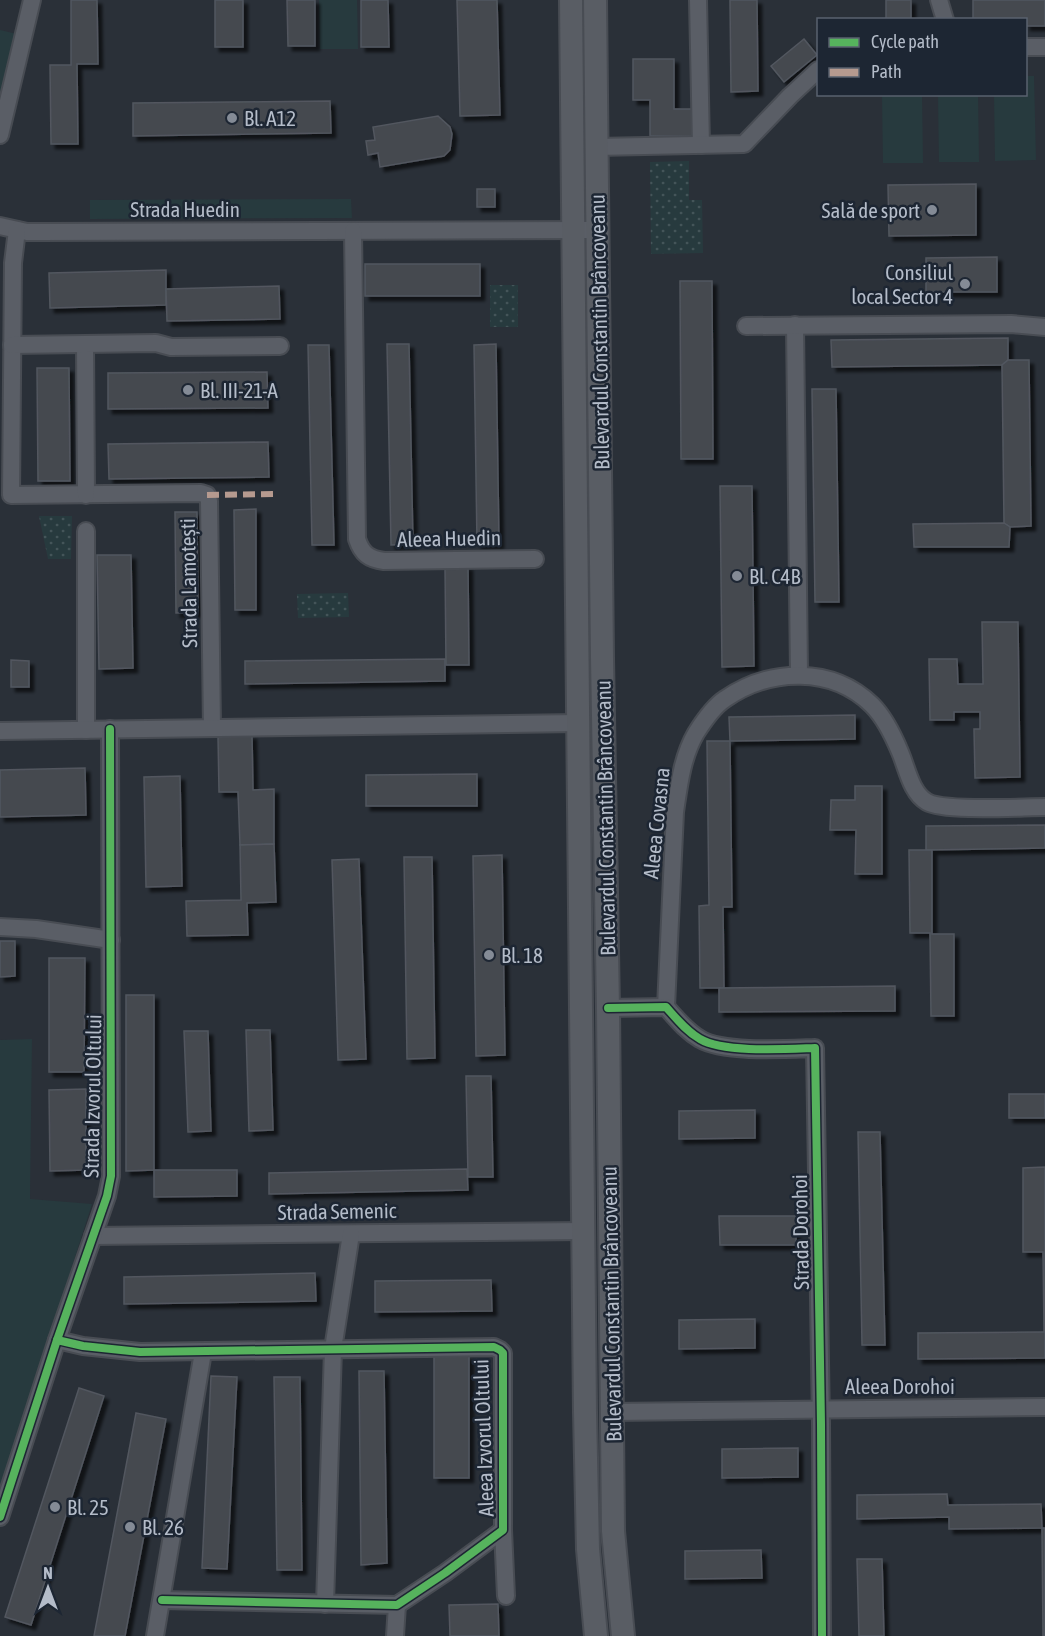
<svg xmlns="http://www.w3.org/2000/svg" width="1045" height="1636" font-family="'Asap Condensed',sans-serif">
  <defs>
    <pattern id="park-dots" width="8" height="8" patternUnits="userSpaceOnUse" patternTransform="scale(1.5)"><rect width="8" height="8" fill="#273a3e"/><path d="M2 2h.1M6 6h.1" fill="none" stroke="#445559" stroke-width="1.8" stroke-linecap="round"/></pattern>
    <filter id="shadow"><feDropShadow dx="4.5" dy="4.5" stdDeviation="1.5" flood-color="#0009"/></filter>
  </defs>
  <rect width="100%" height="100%" fill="#2a3038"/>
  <!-- green -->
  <g fill="#273a3e">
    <path d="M319 0H357L358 49H320Z"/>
    <path d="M0 30 17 34 0 106Z"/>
    <path d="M1026 76H1034L1036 160 995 161 994 95 1026 94Z"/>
    <path d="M882 95H922L923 163H883Z"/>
    <path d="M938 95H978L979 162H939Z"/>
    <path d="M351 199 352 218 90 219V200Z"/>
    <path d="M32 1039 30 1199 92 1204 0 1492V1040Z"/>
  </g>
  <!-- park -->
  <g fill="url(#park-dots)">
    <path d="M689 161V200H702L703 253 651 254 650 162Z"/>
    <rect x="490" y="285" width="28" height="42"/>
    <path d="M39 516H72L71 559H48Z"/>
    <path d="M348 593 349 617 298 618 297 594Z"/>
  </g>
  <!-- building -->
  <g fill="#444950" stroke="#52575f" stroke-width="1.5" filter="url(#shadow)">
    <path d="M71 0H97L98 64H77L78 144H51L50 65H71Z"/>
    <rect x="215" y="0" width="28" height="47"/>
    <path d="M287 0H315V46H288Z"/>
    <path d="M361 0H388L389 47H361Z"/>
    <path d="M457 0H497L500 115 460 116Z"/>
    <path d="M730 0H757L758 91 731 92Z"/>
    <rect x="886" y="0" width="25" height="20"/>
    <path d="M973 0H1045V26H1026V20H973Z"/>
    <path d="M804 39 817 55 784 82 771 66Z"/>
    <path d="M633 59H674V109H692V136H650V100H633Z"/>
    <path d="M330 101 331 133 133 136V103Z"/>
    <path d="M438 116 450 127 452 134 450 150 444 156 380 167 378 153 368 155 366 141 375 140 373 127Z"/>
    <path d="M976 184V235L889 236 888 185Z"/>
    <rect x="477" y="189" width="18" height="18"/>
    <path d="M997 257V292H926V258Z"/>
    <rect x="365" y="264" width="115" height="32"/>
    <path d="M166 270V305L50 308 49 273Z"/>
    <path d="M680 281H712L713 459H681Z"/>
    <path d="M279 286 280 319 167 321 166 289Z"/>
    <path d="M1008 338V360L1002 365 832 367 831 340Z"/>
    <path d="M387 344H409L413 544 391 545Z"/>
    <path d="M496 344 499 544H477L474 345Z"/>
    <path d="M308 345H329L334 545H312Z"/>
    <path d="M1008 360H1029L1031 526 1010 527 1004 523 1002 365Z"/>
    <path d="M37 368H69L70 481H38Z"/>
    <path d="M267 372 268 408 108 409V373Z"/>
    <path d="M812 389H836L839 602H815Z"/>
    <path d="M268 442 269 477 109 479 108 444Z"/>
    <path d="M720 486H752L754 666 722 667Z"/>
    <path d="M256 509V610H235L234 510Z"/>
    <path d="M175 512H197L198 612 176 613Z"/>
    <path d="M1004 523 1010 527 1009 547H914L913 524Z"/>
    <path d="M97 555H131L133 668 99 669Z"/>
    <path d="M445 566H468L469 665H446Z"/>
    <path d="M982 622H1018L1020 777 975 778 974 729H980V712H954V720H930L929 659H957L958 684H983Z"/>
    <path d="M445 659V681L245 684V661Z"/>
    <path d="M11 660 29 661V687H11Z"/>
    <path d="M855 715V739L730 741 729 717Z"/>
    <path d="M252 735 253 790 274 789V844L240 845 238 792H219L218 736Z"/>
    <path d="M707 741H730L732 907H723L724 988H700L699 906 709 905Z"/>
    <path d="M85 768 86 815 0 817V770Z"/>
    <path d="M477 774V806H366V775Z"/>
    <path d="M180 776 182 886 146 887 144 777Z"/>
    <path d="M855 786H882V874H855L856 830H830L831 800H855Z"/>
    <path d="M1045 825V848L926 850V826Z"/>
    <path d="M274 844 276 902 247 903 248 935 187 936 186 901 241 900 240 845Z"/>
    <path d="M909 850H932V934H954V1016H931L930 933H910Z"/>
    <path d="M502 855 505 1055 476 1056 473 856Z"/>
    <path d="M404 857H432L435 1058 407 1059Z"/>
    <path d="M359 859 366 1059 338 1060 332 860Z"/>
    <path d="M0 941H15V976L0 977Z"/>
    <path d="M49 958H85L84 1072H49Z"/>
    <path d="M895 986V1011L719 1012V988Z"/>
    <path d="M126 995H154V1170L126 1171Z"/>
    <path d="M246 1030H270L273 1130 249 1131Z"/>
    <path d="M184 1031H208L211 1131 188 1132Z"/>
    <path d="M466 1076H491L493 1177H468Z"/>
    <path d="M86 1089V1170L50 1171 49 1090Z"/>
    <rect x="1009" y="1094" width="36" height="24"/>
    <path d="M755 1110V1138L679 1139V1111Z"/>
    <path d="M858 1132H880L885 1345H862Z"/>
    <path d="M1045 1167V1332H1044L1043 1252H1023V1168Z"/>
    <path d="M467 1169 468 1190 269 1194V1173Z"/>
    <path d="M154 1170H237V1196L154 1197Z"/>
    <path d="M719 1216H796V1245H720Z"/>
    <path d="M315 1273 316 1301 124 1304V1277Z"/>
    <path d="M491 1280 492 1311 375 1312V1281Z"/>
    <path d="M755 1319V1348L679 1349V1320Z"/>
    <path d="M1044 1332H1045V1358L918 1359V1333Z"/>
    <rect x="434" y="1356" width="35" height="122"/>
    <path d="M359 1371H384L387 1563 361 1565Z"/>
    <path d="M211 1376 237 1377 227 1569 202 1568Z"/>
    <path d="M274 1377H300L302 1570H277Z"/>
    <path d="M79 1388 104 1396 31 1625 5 1617Z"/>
    <path d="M136 1413 166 1419 125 1636H94Z"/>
    <path d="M798 1448V1477L722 1478V1449Z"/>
    <path d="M947 1494 948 1505 1041 1504 1042 1528 949 1529V1517L857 1519V1495Z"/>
    <path d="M1042 1528H1045V1636H1043Z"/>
    <path d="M761 1550 762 1578 685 1579V1551Z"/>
    <path d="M857 1559H882L884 1636H859Z"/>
    <path d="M498 1604 499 1636H450L449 1605Z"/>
  </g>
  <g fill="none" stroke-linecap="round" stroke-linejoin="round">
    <!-- minor casing -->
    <g stroke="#484c53" stroke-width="20">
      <g id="minor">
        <path d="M698 0 701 145"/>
        <path d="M939 0 945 20"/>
        <path d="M1026 47H1045"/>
        <path d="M0 135 32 0"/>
        <path d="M596 147 744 144 790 96 818 70"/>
        <path d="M0 226 27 232H40L597 230"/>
        <path d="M17 230 13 263 11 495 201 493 207 495 209 501 212 728"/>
        <path d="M353 231 357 539C362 554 369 559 384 561L535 559"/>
        <path d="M795 325 799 675"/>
        <path d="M746 326 1011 324 1045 327"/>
        <path d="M85 344 86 495"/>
        <path d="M12 345 156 343 171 347 280 346"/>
        <path d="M86 730V531"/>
        <path d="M0 731 578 723"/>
        <path d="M0 927 36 929 111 940"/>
        <path d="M666 1007 675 812C679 785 682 757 696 733 703 722 714 706 725 699 770 668 832 666 872 705 885 718 893 735 900 752 907 768 911 793 927 802 945 812 1021 807 1045 807"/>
        <path d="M608 1008 666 1007C676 1018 686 1031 700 1039 723 1053 786 1049 815 1048L821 1424 822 1636"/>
        <path d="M93 1236 583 1231"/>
        <path d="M57 1340 83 1346 140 1352 494 1347 500 1350 503 1353V1530L445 1573 397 1605 162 1600"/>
        <path d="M612 1412 1045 1407"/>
        <path d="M0 1517 57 1340 107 1196 111 1176 110 729"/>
        <path d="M503 1530 506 1596"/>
        <path d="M325 1604 333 1349 351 1234"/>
        <path d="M155 1636 203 1352"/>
        <path d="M395 1636 397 1605"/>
      </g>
    </g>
    <!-- secondary casing -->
    <g stroke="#484c53" stroke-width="26">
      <g id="secondary">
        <path d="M571 0 585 1412 588 1549 596 1636"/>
        <path d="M595 0 602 658 608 1008 613 1531 623 1636"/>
      </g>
    </g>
    <!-- minor -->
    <use href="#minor" stroke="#5a5e66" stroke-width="16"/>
    <!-- secondary -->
    <use href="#secondary" stroke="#595d64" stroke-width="22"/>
    <!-- quiet -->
    <path stroke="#b69a8f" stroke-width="6" stroke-dasharray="12 6" stroke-linecap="butt" d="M207 495 276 494"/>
    <!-- cycleway casing -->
    <g stroke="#1d2633" stroke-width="11">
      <g id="cycleway">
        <path d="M608 1008 666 1007C676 1018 686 1031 700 1039 723 1053 786 1049 815 1048L821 1424 822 1636"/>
        <path d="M57 1340 83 1346 140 1352 494 1347 500 1350 503 1353V1530L445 1573 397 1605 162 1600"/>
        <path d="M0 1517 57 1340 107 1196 111 1176 110 729"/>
      </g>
    </g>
    <!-- cycleway -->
    <use href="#cycleway" stroke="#56b35d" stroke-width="8"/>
  </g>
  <!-- markers -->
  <g fill="#848b96" stroke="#1d2633" stroke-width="2">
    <circle cx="232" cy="118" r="6"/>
    <circle cx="932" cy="210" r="6"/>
    <circle cx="965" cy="284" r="6"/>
    <circle cx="188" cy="390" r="6"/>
    <circle cx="737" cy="576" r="6"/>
    <circle cx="489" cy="955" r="6"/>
    <circle cx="55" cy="1507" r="6"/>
    <circle cx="130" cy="1527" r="6"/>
  </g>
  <g text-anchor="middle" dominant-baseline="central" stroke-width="5" stroke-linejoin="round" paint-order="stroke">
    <!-- poi labels -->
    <g font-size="21" fill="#b4bcc9" stroke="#1d2633" text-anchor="start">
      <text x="244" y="118">Bl. A12</text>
      <text x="920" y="210" text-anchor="end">Sală de sport</text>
      <text x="953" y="272" text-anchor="end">Consiliul<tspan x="953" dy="24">local Sector 4</tspan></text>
      <text x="200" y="390">Bl. III-21-A</text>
      <text x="749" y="576">Bl. C4B</text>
      <text x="501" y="955">Bl. 18</text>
      <text x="67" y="1507">Bl. 25</text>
      <text x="142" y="1527">Bl. 26</text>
    </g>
    <!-- street labels -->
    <g font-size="21" fill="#b4bcc9" stroke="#1d2633">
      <text x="185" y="209">Strada Huedin</text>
      <text transform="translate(599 332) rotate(-91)">Bulevardul Constantin Brâncoveanu</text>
      <text transform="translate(449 538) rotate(-1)">Aleea Huedin</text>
      <text transform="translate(188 583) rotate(-91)">Strada Lamotești</text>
      <text transform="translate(605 818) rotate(-91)">Bulevardul Constantin Brâncoveanu</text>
      <text transform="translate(656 823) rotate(-84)">Aleea Covasna</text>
      <text transform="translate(92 1096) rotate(-89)">Strada Izvorul Oltului</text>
      <text transform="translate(337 1211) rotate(-1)">Strada Semenic</text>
      <text transform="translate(800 1232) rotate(-91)">Strada Dorohoi</text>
      <text transform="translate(611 1304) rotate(-91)">Bulevardul Constantin Brâncoveanu</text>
      <text x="900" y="1386">Aleea Dorohoi</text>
      <text transform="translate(483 1438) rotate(-92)">Aleea Izvorul Oltului</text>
    </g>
  </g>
  <!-- legend -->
  <rect x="817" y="18" width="210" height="78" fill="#1d2633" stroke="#59626f" stroke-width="1.5"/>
  <rect x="829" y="38" width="30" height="9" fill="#56b35d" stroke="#59626f" stroke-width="1.5"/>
  <text x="871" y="48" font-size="18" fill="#b4bcc9">Cycle path</text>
  <rect x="829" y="68" width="30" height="9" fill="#b69a8f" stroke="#59626f" stroke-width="1.5"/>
  <text x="871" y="78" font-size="18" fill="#b4bcc9">Path</text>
  <!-- north arrow -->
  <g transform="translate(48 1588)" stroke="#1d2633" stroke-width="4.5" paint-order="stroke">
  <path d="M0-4.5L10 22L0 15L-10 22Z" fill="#b4bcc9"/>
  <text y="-9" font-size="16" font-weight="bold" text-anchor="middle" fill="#b4bcc9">N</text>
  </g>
</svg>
